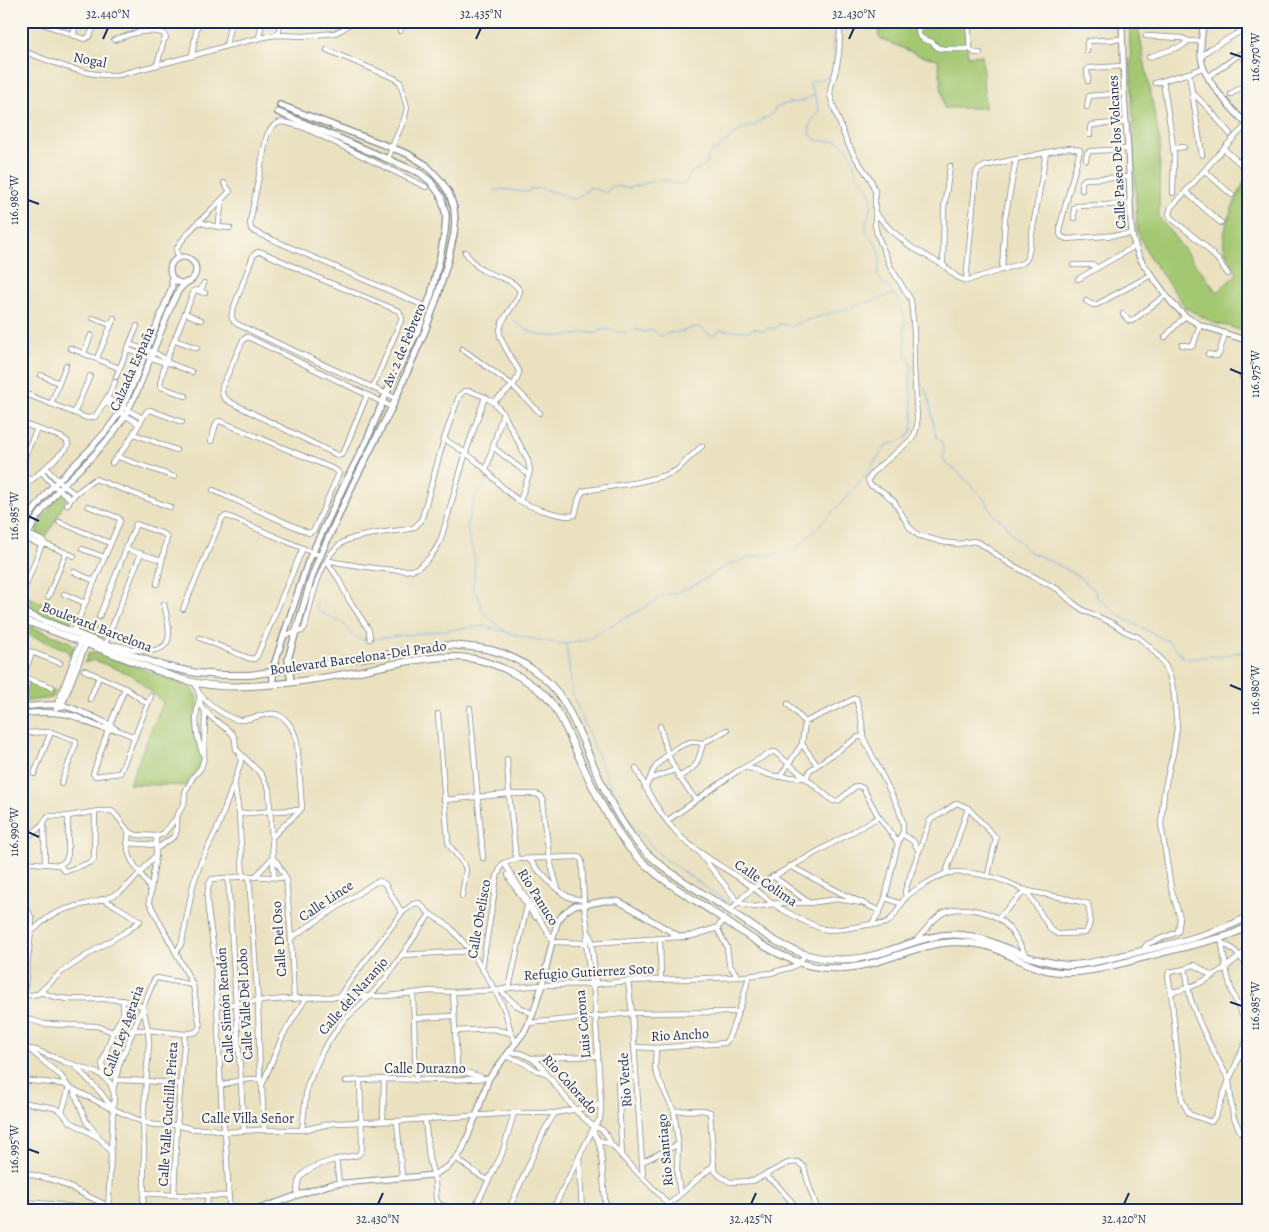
<svg xmlns="http://www.w3.org/2000/svg" width="1269" height="1232" font-family="Alegreya,serif">
  <rect width="100%" height="100%" fill="#fbf7ec"/>
  <filter id="ink" filterUnits="userSpaceOnUse"><feTurbulence type="fractalNoise" baseFrequency=".02" numOctaves="2"/><feDisplacementMap in="SourceGraphic" scale="10" xChannelSelector="R" yChannelSelector="G"/><feConvolveMatrix kernelMatrix="1 2 1 2 8 2 1 2 1" color-interpolation-filters="sRGB"/></filter>
  <filter id="wash" filterUnits="userSpaceOnUse"><feTurbulence type="fractalNoise" baseFrequency=".0096" numOctaves="4" result="noise"/><feDisplacementMap in="SourceGraphic" scale="20" xChannelSelector="R" yChannelSelector="G"/><feGaussianBlur stdDeviation="1.12" result="paint"/><feColorMatrix in="noise" values="0 0 0 0 0 0 0 0 0 0 0 0 0 0 0 0 0 1.4 0 .05"/><feComposite in="paint" operator="in"/></filter>
  <g filter="url(#wash)">
    <rect width="100%" height="100%" fill="#eae1c0"/>
    <!-- green -->
    <g fill="#a4c872" stroke="#607c68">
      <path d="M877 21H965L968 56 982 55 985 108H944L938 59 921 56 879 38Z"/>
      <path d="M1129 21H1137L1160 143 1159 217 1217 292 1237 274C1233 266 1225 255 1224 246 1221 227 1237 198 1245 180L1248 178V333L1228 326 1216 324 1186 308 1150 258 1137 231Z"/>
      <path d="M60 494 65 495 67 499C59 512 54 525 45 538L38 534 36 528Z"/>
      <path d="M21 594 73 615C71 620 71 625 65 625L21 608Z"/>
      <path d="M84 619 108 628 104 637 98 638 83 632 81 627Z"/>
      <path d="M21 623 70 642 74 647 72 655 70 656 67 650 21 632Z"/>
      <path d="M96 652 190 687 193 689 198 701 196 722 204 758 201 768 189 786 129 784 163 702 132 675 94 660 84 663 89 653Z"/>
      <path d="M29 681 54 691 55 692 52 698 21 702V698L24 696Z"/>
    </g>
    <g fill="none" stroke-linecap="round" stroke-linejoin="round">
      <!-- stream -->
      <g stroke="#77aee6" stroke-width="1">
        <path d="M836 21C837 29 834 33 833 40 832 52 838 65 830 75 826 81 816 77 809 84L814 93 819 110C816 118 806 124 811 134 819 148 835 135 845 146 853 154 853 165 857 174 859 178 862 180 865 183 868 187 871 195 872 200 872 210 864 223 866 230 867 235 872 238 875 243 882 253 881 264 877 275L883 283 897 297 901 306 905 321 904 327 906 353 912 367"/>
        <path d="M494 191 503 189 526 192 532 189 538 188 551 191 572 199 578 198 583 193 586 192 590 187 606 193 612 186 629 188 634 186 641 185 653 181 666 180 675 183H686L691 171C704 168 706 168 709 154L717 150 724 142 728 141 731 136 740 131 755 125 763 119 770 116 776 108 778 107 788 103 800 102 814 95"/>
        <path d="M514 321C536 338 547 337 573 335 577 335 581 333 585 332 589 332 592 334 597 333L602 330 608 329 623 333 635 329 644 332 654 330C661 339 662 335 670 333 672 332 677 333 678 332 685 332 690 327 697 327 708 328 705 338 717 334L719 330 742 331H748L754 328 764 331 769 328 775 329 779 324 792 326 795 324 894 294"/>
        <path d="M916 377 924 387 929 399 936 436 942 443 944 452 943 458 945 463 956 470 976 490 985 500 995 517 1004 522 1015 538 1028 551 1055 563 1079 577 1095 591 1096 597 1102 600 1116 614 1171 643 1184 658 1191 659 1211 656 1217 657 1248 650"/>
        <path d="M488 476 487 482 476 495 467 524V530L475 560 473 587V590L478 595 482 611 494 622 508 633 538 640 566 644 586 639 649 605 663 596 674 593 686 589 709 577 725 566 755 556H767L787 551 799 546 832 513 858 484 887 445C895 442 902 441 908 436 921 425 905 384 912 368"/>
        <path d="M315 600 317 608 322 613 343 623 353 636 364 640 482 626 507 632"/>
        <path d="M566 644 570 673 573 696 608 781 625 813 635 828 662 857 730 904"/>
      </g>
    </g>
  </g>
  <g filter="url(#ink)">
    <g fill="none" stroke-linecap="round" stroke-linejoin="round">
      <!-- minor casing -->
      <g stroke="#82888f" stroke-width="6">
        <g id="minor">
          <path d="M35 21 84 39 89 37 97 21"/>
          <path d="M839 21 840 32 839 53 836 70 831 86 830 95 833 105 846 140 855 157 871 180 875 191V225L877 234 891 268 911 300 914 331V366L917 418V426L915 433 912 439 874 471 868 480 870 485 882 491 894 501 910 528 918 535 942 542 959 544 973 541 980 543 1010 564 1059 590 1073 603 1083 610 1112 623 1124 631 1138 637 1150 647 1160 658 1166 667 1170 677 1174 694 1177 728 1173 754 1170 765 1164 792 1161 824 1171 888 1180 918 1178 932 1147 944 1143 950"/>
          <path d="M917 21 919 35 923 39 932 42 938 48 944 49H970"/>
          <path d="M968 21 970 49 975 53H980"/>
          <path d="M1223 26 1224 21"/>
          <path d="M400 31 403 21"/>
          <path d="M278 35 281 21"/>
          <path d="M74 36 75 21"/>
          <path d="M1146 36 1182 38 1188 41H1201"/>
          <path d="M259 38 262 21"/>
          <path d="M114 40C131 34 146 28 163 33L166 38 164 40 157 65"/>
          <path d="M226 46 231 21"/>
          <path d="M21 50C52 62 85 77 118 75L192 56 226 46 269 36 278 35 304 36 335 33 343 29 352 21"/>
          <path d="M327 50 394 78 400 82 401 85 407 108 404 120 394 142 388 159"/>
          <path d="M1087 51V43L1088 41 1123 39"/>
          <path d="M192 56 198 21"/>
          <path d="M1149 57 1182 46 1188 41"/>
          <path d="M1201 57 1210 49 1248 27"/>
          <path d="M1189 73 1202 155"/>
          <path d="M1208 77 1240 54 1248 64"/>
          <path d="M1088 81 1087 70 1089 68 1124 66"/>
          <path d="M1163 81 1172 138 1174 156 1173 193"/>
          <path d="M1155 83 1189 73 1203 68"/>
          <path d="M1192 92 1209 109 1230 134"/>
          <path d="M1231 94 1248 83"/>
          <path d="M1087 107 1089 96 1124 93"/>
          <path d="M1090 135V128L1091 125 1126 122"/>
          <path d="M1173 148 1184 147"/>
          <path d="M1224 149 1246 169"/>
          <path d="M1086 160 1087 153 1090 151 1128 149"/>
          <path d="M1205 171 1232 195"/>
          <path d="M426 187 305 128C287 123 277 115 267 135L250 222 251 229 255 232 427 307"/>
          <path d="M1082 190V182L1085 179 1129 177"/>
          <path d="M1186 192 1221 223"/>
          <path d="M875 213 890 229 911 247 943 265 957 277 966 281 1023 263 1026 260 1028 256 1046 153"/>
          <path d="M1074 218V208L1076 206 1130 204"/>
          <path d="M198 222 218 227 222 201"/>
          <path d="M218 227 230 228"/>
          <path d="M465 252C470 259 475 265 482 270 494 277 513 278 520 291 517 302 511 307 506 316 502 321 499 329 500 335 502 344 514 362 519 371 518 385 503 394 493 402"/>
          <path d="M179 258 176 250C179 243 185 237 190 231 203 217 217 205 230 191L224 183"/>
          <path d="M943 265 944 208 950 166"/>
          <path d="M1073 265H1093L1098 268"/>
          <path d="M1002 270 1005 218 1016 160"/>
          <path d="M1228 274 1218 260 1203 244 1171 218 1169 214 1171 207C1198 180 1220 149 1248 124"/>
          <path d="M1078 279 1135 246"/>
          <path d="M966 281 976 174 978 170 985 166 1062 149 1070 148 1080 150 1060 226V234L1062 237 1067 239 1131 234"/>
          <path d="M200 292 204 283"/>
          <path d="M1086 301 1091 304 1096 305 1151 275"/>
          <path d="M185 313 201 320"/>
          <path d="M1123 314 1129 321H1132L1166 295"/>
          <path d="M93 318 111 325"/>
          <path d="M1165 337 1185 316"/>
          <path d="M175 340 197 348"/>
          <path d="M129 344C142 349 159 352 168 362"/>
          <path d="M1182 345 1193 346 1200 325"/>
          <path d="M70 348 119 368"/>
          <path d="M127 349 165 363H169L192 372"/>
          <path d="M462 349 512 385 540 413"/>
          <path d="M84 353 91 335"/>
          <path d="M1208 354 1217 356 1219 354 1225 334"/>
          <path d="M97 358 114 318"/>
          <path d="M41 375 59 383"/>
          <path d="M116 377 137 326"/>
          <path d="M1242 377 1248 358"/>
          <path d="M373 387 402 318 399 311 323 280 262 252C257 251 256 253 253 256L232 312C231 318 232 320 237 324L395 398"/>
          <path d="M26 394 87 418 95 417 107 398 115 382"/>
          <path d="M367 395 345 449 341 455H337L230 402C223 398 221 395 222 387L243 340 247 337 250 338 392 407"/>
          <path d="M186 396 161 387 160 384 165 363 194 291 196 290 205 293"/>
          <path d="M107 398 142 418"/>
          <path d="M105 402 139 424"/>
          <path d="M51 404 66 365"/>
          <path d="M74 413 90 376"/>
          <path d="M21 423 61 437 67 441 68 445 66 449 33 479 30 480 21 475"/>
          <path d="M134 434 176 450"/>
          <path d="M444 439C459 448 473 457 485 469 496 480 506 493 520 501 531 507 564 519 575 515L579 498 583 491 639 482 666 475 677 470 688 459 702 446"/>
          <path d="M211 441 216 424 217 422 220 421 336 470 339 473 314 530 309 533 213 490"/>
          <path d="M493 447 529 475"/>
          <path d="M118 457 175 477"/>
          <path d="M112 463 126 446 147 411 150 410 182 422"/>
          <path d="M21 464 37 429"/>
          <path d="M46 468 58 481 75 494"/>
          <path d="M486 470 503 413"/>
          <path d="M42 472 53 485 71 499"/>
          <path d="M67 505 75 494 95 479 170 507"/>
          <path d="M59 522 110 543"/>
          <path d="M21 531 43 541 45 544 74 556"/>
          <path d="M21 536 41 545H44"/>
          <path d="M82 549 104 557"/>
          <path d="M126 549 161 560"/>
          <path d="M74 572 95 581"/>
          <path d="M64 594 85 603"/>
          <path d="M22 595 43 541"/>
          <path d="M48 597 66 553"/>
          <path d="M183 609 222 518 226 516 230 517 321 556"/>
          <path d="M99 617 136 524 164 534 167 537 157 584"/>
          <path d="M73 632 120 521 119 518 88 506"/>
          <path d="M285 635 302 631 305 627C311 602 321 550 348 540 368 533 389 532 409 529 416 528 418 524 422 518L444 439 459 396 464 391H470L485 397 493 402 503 413 528 460 530 471 520 501"/>
          <path d="M200 638 248 658 254 659 257 656 303 548"/>
          <path d="M370 639 369 630 349 600 338 578 327 562 330 561C352 565 373 569 396 570 401 570 407 571 412 570 425 566 436 551 441 539L466 452 485 397"/>
          <path d="M110 645C120 644 128 649 137 650 178 655 170 632 164 604"/>
          <path d="M104 647 141 553"/>
          <path d="M21 648 60 663"/>
          <path d="M84 670 125 688 148 704"/>
          <path d="M23 677 52 687"/>
          <path d="M21 681 32 653"/>
          <path d="M195 682C196 686 197 690 199 693 207 703 229 721 242 720 251 719 260 715 269 714 285 712 294 729 297 742L302 808C293 819 281 826 272 838"/>
          <path d="M125 688 108 730 93 774 95 776 120 773 151 696"/>
          <path d="M199 694 201 706 212 718 232 733 235 739 236 749 261 774 269 789 274 877"/>
          <path d="M90 699 99 677"/>
          <path d="M199 700C194 718 196 735 202 752"/>
          <path d="M788 704 805 722"/>
          <path d="M470 708 483 858"/>
          <path d="M438 714 448 841 449 845 465 866 466 870 462 896"/>
          <path d="M660 726 668 755 679 777 696 800"/>
          <path d="M115 729 135 737"/>
          <path d="M21 733 51 732 76 741V744L61 784"/>
          <path d="M802 744 817 765"/>
          <path d="M240 754 241 761 235 780V788L239 814 243 877"/>
          <path d="M507 759 509 794 516 859"/>
          <path d="M636 768C648 794 661 817 682 838 702 857 729 870 751 886 759 892 767 899 775 905 786 912 811 925 823 929 835 932 860 926 872 924 893 928 895 911 905 898 910 892 940 875 948 873 968 870 988 875 1007 882 1014 885 1021 889 1028 891 1048 895 1068 898 1088 904 1090 914 1092 925 1085 933L1058 934 1051 930 1026 890"/>
          <path d="M746 768C755 768 762 773 770 775 781 778 793 776 804 778"/>
          <path d="M34 774 51 732"/>
          <path d="M679 777C699 765 697 765 703 743L727 730"/>
          <path d="M780 777 802 744 805 722 856 698 862 722 863 737"/>
          <path d="M806 778 810 770 858 737H863L898 807 903 823V831L898 843 885 898 880 911 872 924"/>
          <path d="M650 779C653 764 676 745 691 742 695 741 699 743 703 743"/>
          <path d="M645 788 650 779 675 770"/>
          <path d="M444 800 509 794H536L540 796 543 800 549 858 558 889"/>
          <path d="M239 814 271 811 300 810"/>
          <path d="M667 821 736 772 772 752H775L833 801H838L856 786H858L863 788 877 814 898 843"/>
          <path d="M44 823 45 864"/>
          <path d="M129 832C123 864 141 867 151 892"/>
          <path d="M902 834 913 841 919 851"/>
          <path d="M156 836 163 834 177 817"/>
          <path d="M21 838C35 834 40 828 48 816H68L99 811H112L116 815 129 832 137 835 156 836V855L149 902 193 985 200 1027 196 1032 185 1034 148 1030H122L113 1032 97 1026 44 1024 22 1017"/>
          <path d="M127 843 156 845"/>
          <path d="M156 849 175 836 177 829V817L180 810 184 805 185 792 193 777 201 768 204 758 205 711"/>
          <path d="M701 855 738 902 754 907 780 903H809L837 899 862 903"/>
          <path d="M529 859C538 870 558 893 571 898 575 899 580 899 584 900"/>
          <path d="M21 862 60 865 66 860 68 854V816"/>
          <path d="M504 863 543 925 553 942 586 943"/>
          <path d="M60 865 63 870 67 871 91 862 94 859 95 812"/>
          <path d="M790 866 843 894 880 911"/>
          <path d="M509 873 508 875 511 881 535 917"/>
          <path d="M946 873 968 808"/>
          <path d="M249 876 258 1001 260 1079 262 1086 264 1130"/>
          <path d="M773 876 808 902"/>
          <path d="M255 877 272 858 277 862 286 878 291 938 294 999"/>
          <path d="M228 878 244 1131"/>
          <path d="M885 898 902 904"/>
          <path d="M906 898 905 891 907 885 930 820 945 811 957 803 968 808 996 838 988 875"/>
          <path d="M21 906 28 911 32 919 31 932 23 1002 21 1022"/>
          <path d="M730 911 743 897 753 888 879 817"/>
          <path d="M998 918 1026 890"/>
          <path d="M717 928 727 947 729 964 738 977"/>
          <path d="M31 932C39 926 46 917 56 913 75 904 99 904 118 893 133 884 144 867 156 855"/>
          <path d="M588 932 591 936 596 985"/>
          <path d="M291 938 374 883 380 881 385 884 402 913"/>
          <path d="M1220 938 1222 943C1226 974 1231 998 1248 1025"/>
          <path d="M660 939 661 980"/>
          <path d="M916 940C925 932 932 919 943 913 958 905 985 910 999 919 1012 928 1019 943 1026 956"/>
          <path d="M591 943 680 937"/>
          <path d="M1222 943 1233 949 1248 966"/>
          <path d="M21 951 29 953"/>
          <path d="M176 953 182 942 193 885 200 864 218 827 235 780"/>
          <path d="M402 955 471 951"/>
          <path d="M482 968 497 877 501 866 504 863 516 859 576 857H579L582 861 584 905 588 932 586 943 591 984 594 991 601 1105 600 1119 594 1127 552 1211"/>
          <path d="M1185 969C1188 980 1188 993 1192 1003 1201 1030 1216 1056 1229 1080L1216 1115 1211 1122 1189 1114 1182 1100 1171 992C1200 988 1226 969 1248 949"/>
          <path d="M628 981 632 1013 643 1177"/>
          <path d="M509 988 527 906"/>
          <path d="M500 990 516 1005 533 1014"/>
          <path d="M41 992C74 1008 112 990 143 1007L148 1030 149 1043 143 1122 144 1148V1193L143 1203 146 1211"/>
          <path d="M453 992 457 1066 459 1070 481 1077"/>
          <path d="M1171 992 1168 976 1169 972 1185 969 1190 966 1195 965 1212 976"/>
          <path d="M413 993 416 1080"/>
          <path d="M23 996 38 994 60 973 98 948 127 931 140 921 116 906 102 899"/>
          <path d="M339 997 349 982 402 913 413 904 419 903 430 914 449 926 471 951 495 990 505 1011 511 1033 516 1043"/>
          <path d="M217 1006 258 1001 319 997 388 996 430 991 453 992 500 990 509 988 542 985 596 984 628 981 738 977 771 973 792 967 799 963 805 955"/>
          <path d="M414 1018 454 1016"/>
          <path d="M529 1023 632 1013 738 1012"/>
          <path d="M455 1031 493 1029 511 1033"/>
          <path d="M1248 1037 1229 1080 1231 1101 1233 1116 1239 1129 1248 1142"/>
          <path d="M634 1047 656 1048 725 1043 729 1037 742 1002 749 976"/>
          <path d="M21 1048 36 1050 65 1062 100 1074 110 1083 113 1090 114 1095 108 1211"/>
          <path d="M656 1048 655 1068 659 1080 674 1111 678 1141 677 1172 680 1194"/>
          <path d="M29 1049 61 1076 69 1088 62 1112"/>
          <path d="M509 1052 520 1053 531 1058 539 1064 576 1111 594 1127V1133L598 1140 611 1144 627 1162 661 1196 668 1205"/>
          <path d="M505 1056 520 1061 536 1070 547 1075"/>
          <path d="M532 1058 598 1056"/>
          <path d="M74 1065 101 1093 113 1109 143 1122 155 1125H177L192 1129H212L226 1132 257 1130H302L334 1123 397 1121 514 1113H555L601 1105"/>
          <path d="M105 1078 102 1063 113 1032 123 1015V1000"/>
          <path d="M21 1080 63 1084 112 1109"/>
          <path d="M116 1080 147 1081 181 1084"/>
          <path d="M346 1081 384 1079 451 1080 489 1078"/>
          <path d="M618 1083 622 1157"/>
          <path d="M262 1085 283 1035 306 998"/>
          <path d="M221 1086C234 1080 245 1079 260 1079"/>
          <path d="M113 1090 119 1065 154 980 157 978 193 985"/>
          <path d="M74 1091 86 1121 110 1151"/>
          <path d="M21 1102 55 1108 62 1112 69 1121 99 1138"/>
          <path d="M674 1111 703 1110 710 1112 714 1170 720 1176 730 1182 753 1181 788 1163 798 1162 804 1167 809 1186 818 1211"/>
          <path d="M425 1119 429 1158 435 1181 436 1199 439 1204 456 1211"/>
          <path d="M383 1121 384 1079"/>
          <path d="M397 1121 402 1177"/>
          <path d="M594 1127C604 1128 607 1135 611 1144"/>
          <path d="M302 1130 307 1086 323 1050 342 1022 369 997 386 978 430 914"/>
          <path d="M598 1140 601 1152 606 1211"/>
          <path d="M579 1157 582 1211"/>
          <path d="M336 1159 339 1183"/>
          <path d="M457 1159 482 1177 489 1180"/>
          <path d="M642 1162 677 1145"/>
          <path d="M21 1172 57 1181 108 1206"/>
          <path d="M764 1175 775 1183 800 1211"/>
          <path d="M144 1193 174 1195 228 1196"/>
          <path d="M174 1195 177 1125 185 1034"/>
          <path d="M297 1195C297 1189 297 1181 301 1176 311 1164 344 1157 358 1155 362 1152 362 1148 362 1142L360 1081"/>
          <path d="M21 1202 50 1204 108 1211"/>
          <path d="M606 1204 613 1207 618 1211"/>
          <path d="M206 1211 208 1196"/>
          <path d="M230 1211C226 1179 229 1146 222 1115L215 958 208 910 207 896 209 884 212 879 249 876 286 878"/>
          <path d="M473 1211 502 1154 514 1113"/>
          <path d="M508 1211 545 1129 555 1113"/>
          <path d="M661 1211 714 1165"/>
        </g>
      </g>
      <!-- tertiary casing -->
      <g stroke="#82888f" stroke-width="7">
        <g id="tertiary">
          <path d="M1122 21 1124 93 1128 149 1131 225 1133 239 1138 254 1142 262 1171 302 1185 316 1200 325 1248 341"/>
          <path d="M1204 21C1202 33 1200 45 1201 57 1203 81 1231 107 1247 125"/>
          <circle cx="183" cy="270" r="13"/>
          <path d="M21 530 29 517 48 491 90 449 107 430 120 412 131 389 172 287V277"/>
          <path d="M21 548 36 519 59 489 90 459 112 435 125 416 137 392 172 304 179 290 187 282"/>
          <path d="M21 707C34 706 48 704 61 705 71 707 81 712 91 716 99 720 108 723 115 729"/>
          <path d="M61 707 87 641"/>
          <path d="M56 708 82 639"/>
          <path d="M21 714C39 712 56 711 73 716 86 720 101 731 115 729"/>
          <path d="M252 1211C279 1203 305 1191 333 1184L433 1175 448 1167 462 1151 476 1116 489 1078 525 1031 533 1014 542 985 555 930 558 921 565 912 575 905H584L604 901H618L629 907 680 937 691 936 717 928 724 920"/>
        </g>
      </g>
      <!-- secondary casing -->
      <g stroke="#82888f" stroke-width="8">
        <g id="secondary">
          <path d="M280 105 408 154 426 165 441 181 449 193 454 208 455 222 454 234 448 260 437 298 425 331 392 407 353 484 317 563 310 583 288 659 291 682"/>
          <path d="M273 684V668L308 562 346 481 367 440 386 394 419 328 431 295 440 257 445 231 446 215 441 196 430 181 420 173 278 112"/>
        </g>
      </g>
      <!-- primary casing -->
      <g stroke="#82888f" stroke-width="8">
        <g id="primary">
          <path d="M21 612 116 649 164 666 197 673 220 675H250L448 645C463 646 477 647 491 650 519 657 549 677 564 702 571 714 577 728 583 741 597 773 610 806 631 835 653 866 697 889 729 910 754 927 779 947 808 955 830 961 852 961 874 955 904 947 931 932 962 935 986 937 1004 948 1026 956 1034 959 1044 961 1054 963 1060 964 1067 966 1073 965 1091 964 1111 958 1129 954 1168 945 1213 935 1248 917"/>
          <path d="M21 619C55 632 89 645 124 658 145 666 166 675 188 681 207 686 230 687 249 686 283 685 318 679 351 673 390 665 448 649 486 662 509 669 534 683 550 701 563 717 569 737 578 755 591 785 605 813 623 840 646 872 681 891 713 912 739 930 766 950 795 961 810 967 827 969 843 968 882 966 916 943 955 942 969 942 983 944 996 949 1016 958 1037 971 1060 972 1085 974 1110 966 1134 960 1162 953 1191 945 1220 938L1230 935 1248 927"/>
        </g>
      </g>
      <!-- minor -->
      <use href="#minor" stroke="#fff" stroke-width="4.5"/>
      <!-- tertiary -->
      <use href="#tertiary" stroke="#fff" stroke-width="5"/>
      <!-- secondary -->
      <use href="#secondary" stroke="#fff" stroke-width="5.5"/>
      <!-- primary -->
      <use href="#primary" stroke="#fff" stroke-width="6"/>
    </g>
  </g>
  <!-- ticks -->
  <path fill="none" stroke="#1b2f5e" stroke-width="2" d="M103 39 108 28M476 39 481 28M849 39 854 28M1230 53 1242 57M28 200 39 204M1230 369 1242 374M28 516 39 521M1230 685 1242 690M28 832 39 837M1230 1002 1242 1006M28 1149 39 1153M378 1204 383 1193M751 1204 756 1193M1124 1204 1129 1193"/>
  <g text-anchor="middle" dominant-baseline="central" stroke-width="4.5" stroke-linejoin="round" paint-order="stroke">
    <!-- street labels -->
    <g font-size="14" fill="#1b2f5e" stroke="#fbf7ec">
      <text transform="translate(90 60) rotate(11)">Nogal</text>
      <text transform="translate(1117 152) rotate(-93)">Calle Paseo De los Volcanes</text>
      <text transform="translate(404 345) rotate(-67)">Av. 2 de Febrero</text>
      <text transform="translate(132 369) rotate(-66)">Calzada España</text>
      <text transform="translate(97 627) rotate(21)">Boulevard Barcelona</text>
      <text transform="translate(358 658) rotate(-8)">Boulevard Barcelona-Del Prado</text>
      <text transform="translate(766 883) rotate(34)">Calle Colima</text>
      <text transform="translate(538 897) rotate(58)">Rio Panuco</text>
      <text transform="translate(326 901) rotate(-34)">Calle Lince</text>
      <text transform="translate(479 919) rotate(-80)">Calle Obelisco</text>
      <text transform="translate(279 939) rotate(-94)">Calle Del Oso</text>
      <text transform="translate(589 972) rotate(-3)">Refugio Gutierrez Soto</text>
      <text transform="translate(353 996) rotate(-49)">Calle del Naranjo</text>
      <text transform="translate(245 1004) rotate(-93)">Calle Valle Del Lobo</text>
      <text transform="translate(225 1005) rotate(-94)">Calle Simón Rendón</text>
      <text transform="translate(583 1024) rotate(-95)">Luis Corona</text>
      <text transform="translate(123 1031) rotate(-70)">Calle Ley Agraria</text>
      <text transform="translate(680 1035) rotate(-3)">Rio Ancho</text>
      <text x="425" y="1068">Calle Durazno</text>
      <text transform="translate(625 1080) rotate(-94)">Rio Verde</text>
      <text transform="translate(570 1084) rotate(48)">Rio Colorado</text>
      <text transform="translate(168 1114) rotate(-86)">Calle Valle Cuchilla Prieta</text>
      <text x="248" y="1118">Calle Villa Señor</text>
      <text transform="translate(665 1150) rotate(-95)">Rio Santiago</text>
    </g>
  </g>
  <!-- margin -->
  <rect width="1269" height="1232" fill="none" stroke="#fbf7ec" stroke-width="55"/>
  <rect x="28" y="28" width="1214" height="1176" fill="none" stroke="#1b2f5e" stroke-width="2"/>
  <g font-size="12" text-anchor="middle" fill="#1b2f5e">
    <text x="108" y="18">32.440°N</text>
    <text x="481" y="18">32.435°N</text>
    <text x="854" y="18">32.430°N</text>
    <text transform="translate(1255 57) rotate(-90)" y="4">116.970°W</text>
    <text transform="translate(14 200) rotate(-90)" y="4">116.980°W</text>
    <text transform="translate(1255 374) rotate(-90)" y="4">116.975°W</text>
    <text transform="translate(14 516) rotate(-90)" y="4">116.985°W</text>
    <text transform="translate(1255 690) rotate(-90)" y="4">116.980°W</text>
    <text transform="translate(14 832) rotate(-90)" y="4">116.990°W</text>
    <text transform="translate(1255 1006) rotate(-90)" y="4">116.985°W</text>
    <text transform="translate(14 1149) rotate(-90)" y="4">116.995°W</text>
    <text x="378" y="1223">32.430°N</text>
    <text x="751" y="1223">32.425°N</text>
    <text x="1124" y="1223">32.420°N</text>
  </g>
</svg>
